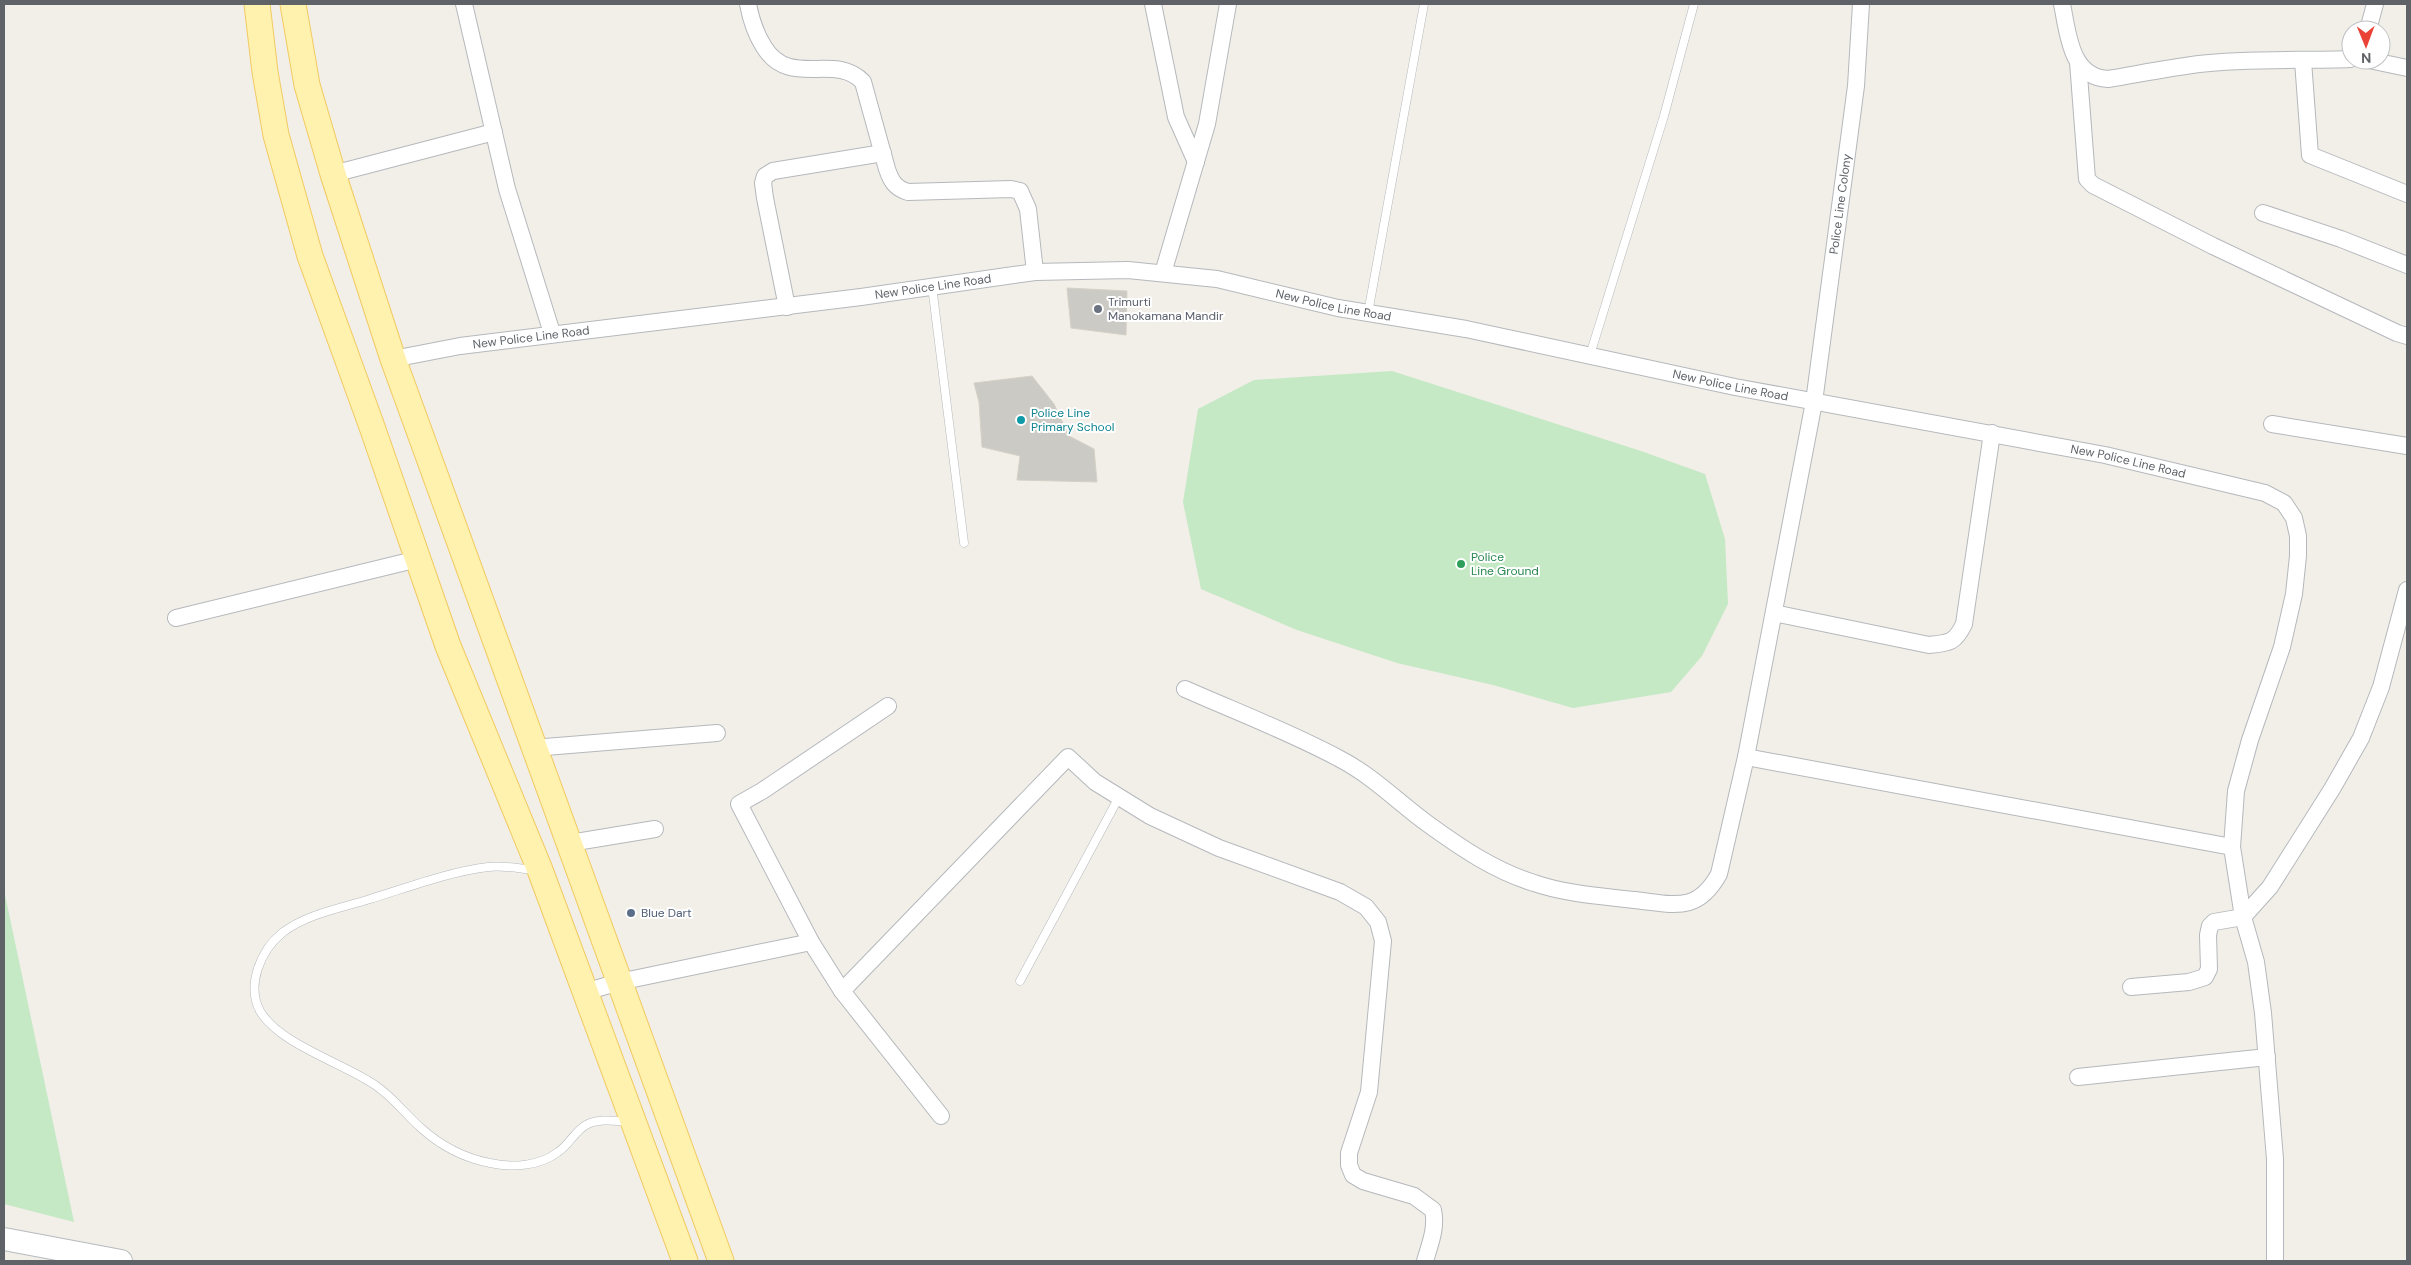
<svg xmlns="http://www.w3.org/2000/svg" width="2411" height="1265" font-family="'DM Sans',sans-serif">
  <rect width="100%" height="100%" fill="#f1efe8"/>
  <!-- green -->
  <g fill="#c5e8c5">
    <path d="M1392 371 1641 451 1705 474 1725 539 1728 604 1702 656 1671 692 1573 708 1493 685 1397 663 1297 630 1201 589 1183 502 1198 409 1254 380Z"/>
    <path d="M4 890 74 1222 4 1204Z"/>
  </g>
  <!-- building -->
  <g fill="#cccac5" stroke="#d6d1c6">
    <path d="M1067 288 1127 291 1126 335 1071 328Z"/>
    <path d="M1032 376 1054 404 1069 436 1094 449 1097 482 1017 480 1020 456 982 447 979 402 974 383Z"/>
  </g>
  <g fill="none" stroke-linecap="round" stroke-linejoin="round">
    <!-- lane casing -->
    <g stroke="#b5b8bc" stroke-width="9">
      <g id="lane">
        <path d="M932 286 964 543"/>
        <path d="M1368 313 1424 4"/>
        <path d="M1590 355 1664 116 1694 4"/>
        <path d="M535 870C521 869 503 865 488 867 448 872 409 887 370 899 342 908 306 914 282 933 261 950 246 985 260 1011 279 1044 343 1063 375 1085 393 1097 405 1114 421 1128 441 1146 464 1158 490 1163 513 1168 540 1166 558 1152 569 1145 575 1131 586 1125 598 1118 616 1121 629 1122"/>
        <path d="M1020 981 1119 797"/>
      </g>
    </g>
    <!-- street casing -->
    <g stroke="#b5b8bc" stroke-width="18">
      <g id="street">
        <path d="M464 4 507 189 552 333"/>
        <path d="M748 4C751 20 755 33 764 47 790 89 835 52 863 82L887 169C891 181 895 188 908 192L1011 189 1020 191 1028 209 1035 272"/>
        <path d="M1153 4 1176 117 1196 162"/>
        <path d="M2062 4C2068 33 2070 77 2108 79 2138 74 2168 68 2199 64 2249 58 2300 61 2351 59"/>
        <path d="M2368 30 2375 4"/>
        <path d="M2369 60 2407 68"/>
        <path d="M2303 61 2310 155 2407 194"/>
        <path d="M2078 62 2087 179 2093 185 2213 246 2397 333 2407 336"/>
        <path d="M333 174 494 132"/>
        <path d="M2263 213 2341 239 2407 265"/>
        <path d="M1163 273 1207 124 1228 4"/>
        <path d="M787 307 765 198 763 183 765 176 773 171 883 153"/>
        <path id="s1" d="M393 359 460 346 861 297 1035 272 1128 270 1217 279 1338 308 1466 329 1735 387 2105 455 2265 493 2284 503 2294 518 2298 536V556L2294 594 2282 647 2250 740 2236 791 2232 847 2243 917 2256 962 2263 1013 2275 1159V1261"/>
        <path d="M2272 424 2407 446"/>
        <path d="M1774 613 1929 645C1949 643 1955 643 1964 624L1992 433"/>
        <path d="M176 618 418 559"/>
        <path id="s2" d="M1185 689C1237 712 1290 732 1340 759 1373 776 1399 803 1428 824 1461 848 1495 871 1534 883 1566 894 1601 896 1634 900 1673 904 1697 914 1719 874L1746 757 1814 402 1856 86 1861 4"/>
        <path d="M888 706 762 791 739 804 811 942 842 991 941 1116"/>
        <path d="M533 748 717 733"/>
        <path d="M1746 757 2232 847"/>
        <path d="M570 843 655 829"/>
        <path d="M2131 987 2189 982 2205 977 2209 969 2208 935 2210 926 2214 922 2243 917 2270 887 2332 789 2361 738 2381 687 2407 590"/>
        <path d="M842 991 1068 757 1095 782 1150 816 1219 848 1340 892 1366 907 1378 922 1383 941 1369 1092 1349 1153V1165L1353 1175 1363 1181 1414 1196 1433 1210C1437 1227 1430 1244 1425 1261"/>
        <path d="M585 992 619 982 811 942"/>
        <path d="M2078 1077 2267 1057"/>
      </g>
    </g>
    <!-- secondary casing -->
    <g stroke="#b6babf" stroke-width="24">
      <path id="secondary" d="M4 1239 121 1261"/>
    </g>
    <!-- primary casing -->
    <g stroke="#f2c960" stroke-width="27">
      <g id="primary">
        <path d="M257 4 265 72 276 135 310 256 371 424 448 646 540 870 685 1261"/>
        <path d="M293 4 307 85 333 174 393 359 721 1261"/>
      </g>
    </g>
    <!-- lane -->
    <use href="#lane" stroke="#fff" stroke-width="8"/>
    <!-- street -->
    <use href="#street" stroke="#fff" stroke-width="16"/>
    <!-- secondary -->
    <use href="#secondary" stroke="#fff" stroke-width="22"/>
    <!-- primary -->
    <use href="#primary" stroke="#fff2af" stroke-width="25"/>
  </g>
  <!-- markers -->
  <circle fill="#6b7280" stroke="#fff" stroke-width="2" cx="1098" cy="309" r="5"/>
  <circle fill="#0f9aa8" stroke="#fff" stroke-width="2" cx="1021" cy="420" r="5"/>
  <circle fill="#2e9e5b" stroke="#fff" stroke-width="2" cx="1461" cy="564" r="5"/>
  <circle fill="#5c6f8a" stroke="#fff" stroke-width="2" cx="631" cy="913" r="5"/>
  <g text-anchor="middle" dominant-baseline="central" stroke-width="4" stroke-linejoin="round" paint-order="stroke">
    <!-- street labels -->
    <g font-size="12" fill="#5f6368" stroke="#fff">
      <text stroke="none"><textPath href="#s2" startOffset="1282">Police Line Colony</textPath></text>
      <text stroke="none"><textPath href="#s1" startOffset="545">New Police Line Road</textPath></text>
      <text stroke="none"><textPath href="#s1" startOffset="950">New Police Line Road</textPath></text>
      <text stroke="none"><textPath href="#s1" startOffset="140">New Police Line Road</textPath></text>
      <text stroke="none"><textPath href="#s1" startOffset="1355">New Police Line Road</textPath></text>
      <text stroke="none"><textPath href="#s1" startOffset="1760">New Police Line Road</textPath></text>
    </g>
    <!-- worship labels -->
    <g font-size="12" fill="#5b616d" stroke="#fff" text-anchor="start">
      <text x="1108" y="302">Trimurti<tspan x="1108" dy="14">Manokamana Mandir</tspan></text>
    </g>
    <!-- culture labels -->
    <g font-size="12" fill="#0d838f" stroke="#fff" text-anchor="start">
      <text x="1031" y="413">Police Line<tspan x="1031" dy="14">Primary School</tspan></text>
    </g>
    <!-- leisure labels -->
    <g font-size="12" fill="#27864d" stroke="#fff" text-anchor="start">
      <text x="1471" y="557">Police<tspan x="1471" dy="14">Line Ground</tspan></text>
    </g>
    <!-- service labels -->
    <g font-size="12" fill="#4e5e75" stroke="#fff" text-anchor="start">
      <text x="641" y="913">Blue Dart</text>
    </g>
  </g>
  <!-- border -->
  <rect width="2411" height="1265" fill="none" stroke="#5f6368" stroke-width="10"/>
  <!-- north arrow -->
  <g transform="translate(2366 45) rotate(179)"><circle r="24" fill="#ffffff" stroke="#bfc1c3"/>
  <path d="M0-4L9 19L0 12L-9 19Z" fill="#ea4335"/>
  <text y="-8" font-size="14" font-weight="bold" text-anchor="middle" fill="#5f6368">N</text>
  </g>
</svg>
